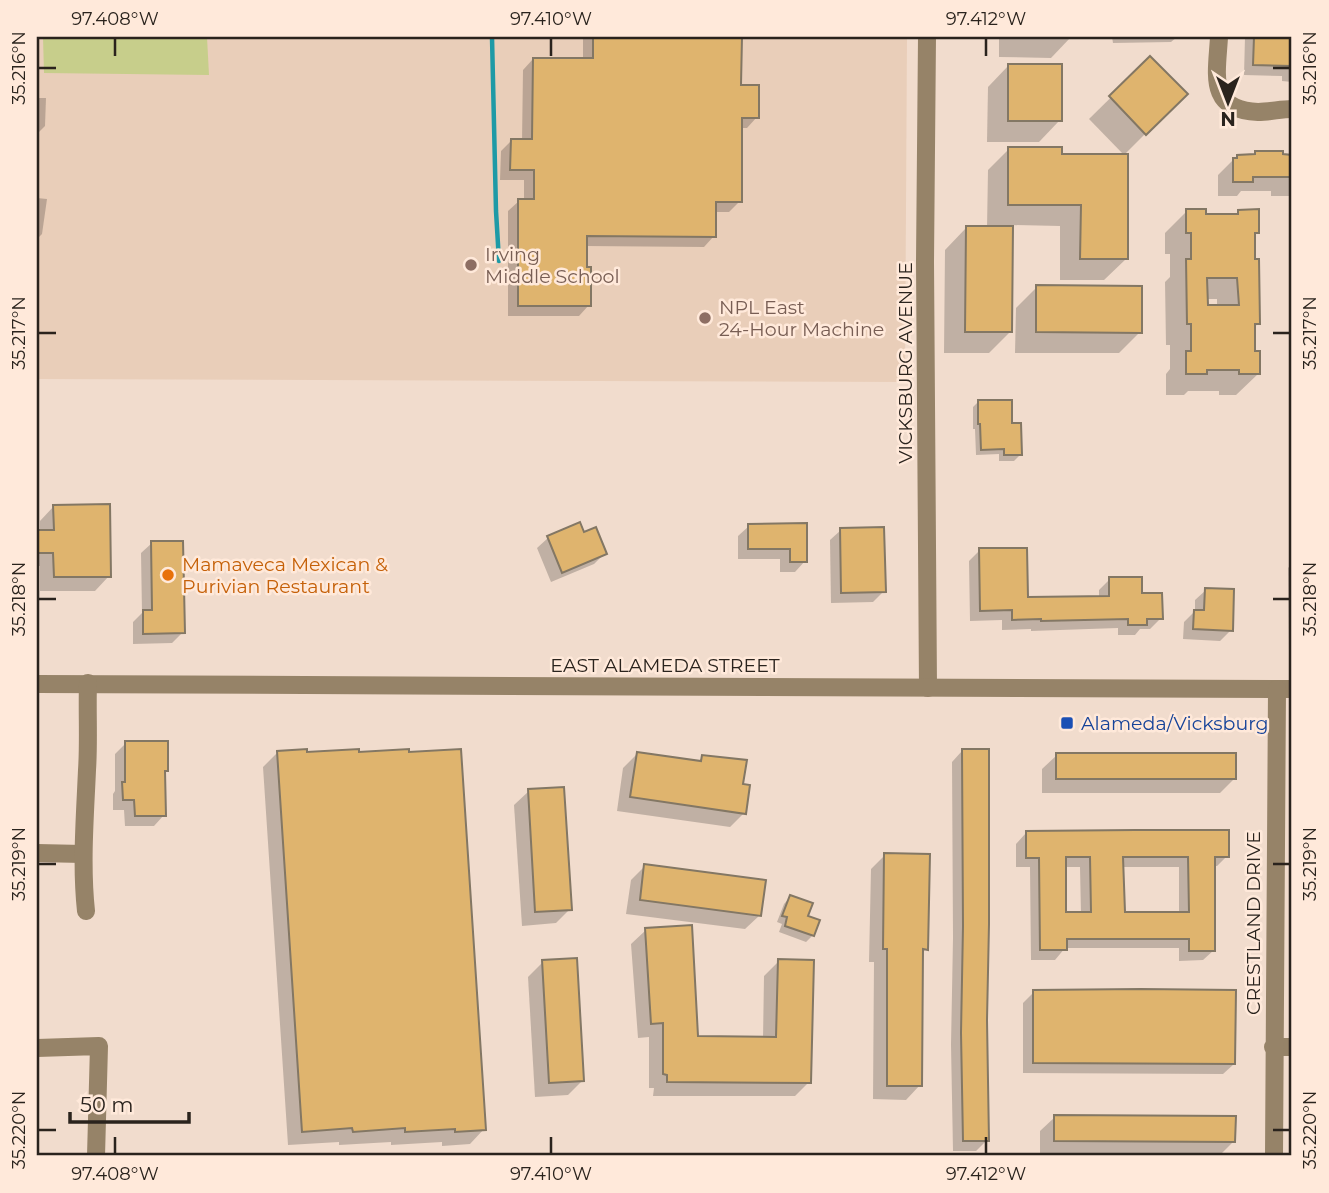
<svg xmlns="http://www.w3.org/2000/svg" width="1329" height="1193" font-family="Montserrat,sans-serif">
  <rect width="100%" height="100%" fill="#f1dccd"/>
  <!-- built -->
  <path fill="#e9ceb9" d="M37 37H907L905 382 37 379Z"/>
  <!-- green -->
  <path fill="#c7ce8b" d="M43 37H207L209 75 44 73Z"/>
  <!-- shadow -->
  <g fill="#0003" fill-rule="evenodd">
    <path d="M583 37H740V87L757 117 747 128H740V201L729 212H714V236L704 247 585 246 589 305 579 316H508V211L519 201H524V180H500L501 151 511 141H522L523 70 533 59 583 60Z"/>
    <path d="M999 37H1071L1051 58 999 57Z"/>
    <path d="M1112 37H1177L1171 42 1113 43Z"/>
    <path d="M1245 37H1292V82L1282 81V76L1244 75Z"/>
    <path d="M1150 59 1185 94 1124 155 1089 119Z"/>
    <path d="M1009 65 1060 120 1039 142H987L988 87Z"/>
    <path d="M37 98H46L45 126 38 133 37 132Z"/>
    <path d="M1009 149 1060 156 1126 259 1104 280H1060V226L1011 225V331L989 353H944L945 250 966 228H987L988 170Z"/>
    <path d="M1255 153 1292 157V196H1271V191H1241L1237 196H1218V175L1233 160 1252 156Z"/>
    <path d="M37 198 47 199 42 234 37 239Z"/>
    <path d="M1187 211 1204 216 1235 215 1239 211 1258 232 1253 237 1258 324 1253 328V352L1258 374 1236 395H1219V391H1188L1184 395H1166V374L1170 369V345H1166L1165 282 1170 277V254H1165V233ZM1206 299H1217V307H1207Z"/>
    <path d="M1037 287 1140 332 1119 353H1015L1016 308Z"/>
    <path d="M979 401 1020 455 1014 461H999V454L976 455 975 429H973V407Z"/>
    <path d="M54 506 109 576 95 591H40V566H37V532H40V521Z"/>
    <path d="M579 525 583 534 605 553 594 564 551 582 537 548 548 538Z"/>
    <path d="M805 525V561L795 572H780V559H738V536L749 526Z"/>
    <path d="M841 530 884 591 873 602 831 603 830 540Z"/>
    <path d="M152 543 183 632 172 643 133 644V622L142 613 141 553Z"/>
    <path d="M980 550 1026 599 1099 597V590L1110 579 1141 595 1161 618 1150 629H1140L1135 635H1118V628L1031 631V629L1002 630V620L970 621 969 561Z"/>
    <path d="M1292 563V652H1289L1288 568Z"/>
    <path d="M1206 590 1231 630 1220 641 1183 639 1184 622 1195 611V600Z"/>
    <path d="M126 743 164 772V815L154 826H125L124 810H113V794L115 791V754Z"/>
    <path d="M962 751 985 1020 987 1140 976 1151H953L951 1045 953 938 952 762Z"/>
    <path d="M278 752 484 1129 470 1144 442 1146V1142L391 1145V1142L339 1145V1142L288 1145 263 767Z"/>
    <path d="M637 754 697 763 703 757 741 785 744 813 730 827 617 811 623 768Z"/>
    <path d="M1057 755 1235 778 1220 793H1042V769Z"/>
    <path d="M529 791 570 909 556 923 522 926 514 805Z"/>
    <path d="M1026 833 1227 856 1217 866H1213L1214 950 1203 960 1179 961V948H1065L1055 960H1031L1030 867H1016V844ZM1064 867H1080L1081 914H1065ZM1122 867H1179V914H1123Z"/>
    <path d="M885 855 926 949 921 954 920 1085 906 1100 873 1099 874 962H869L871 869Z"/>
    <path d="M645 866 760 915 745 929 626 914 631 880Z"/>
    <path d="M790 897 806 917 813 935 806 942 779 932 782 924 777 922 784 904Z"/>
    <path d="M646 930 696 1038 763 1039 764 976 779 961 809 1082 795 1096H653L654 1088H649V1037L638 1038 631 944Z"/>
    <path d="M543 962 582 1081 568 1095 535 1097 528 977Z"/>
    <path d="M1034 992 1234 1064 1223 1074 1023 1073V1003Z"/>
    <path d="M1055 1117 1234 1141 1219 1156 1040 1155V1131Z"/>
  </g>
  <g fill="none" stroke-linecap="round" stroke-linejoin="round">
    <!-- stream -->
    <path stroke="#1e9aa6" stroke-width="4.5" d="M492 37 496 211 499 261"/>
  </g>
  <!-- building -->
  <g fill="#dfb46e" stroke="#837764" stroke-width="2" fill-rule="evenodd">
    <path d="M593 37H742L741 85H759V118H742V202H716V237L587 236V267H591V306H518V199H534V170H510L511 139H532L533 58H593Z"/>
    <path d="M1254 37H1292V66L1253 65Z"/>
    <path d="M1150 56 1188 94 1146 135 1109 96Z"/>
    <rect x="1008" y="64" width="54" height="57"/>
    <path d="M1008 147H1062V154H1128V259H1080L1081 205H1008Z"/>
    <path d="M1255 151H1283V154L1292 155V177H1253V182H1233V158H1237V155L1255 154Z"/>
    <path d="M1186 209H1206V214H1238V210L1259 209V233H1255V259H1259L1260 324H1255V351H1260V374H1239V370H1207V374H1186V351H1191V324H1187L1186 259H1191V233H1186ZM1207 278H1237L1239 305H1208Z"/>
    <path d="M966 226H1013L1012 332H965Z"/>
    <path d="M1036 285 1142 286V333L1036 332Z"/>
    <path d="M978 400H1012V423H1021L1022 455H1004V449L981 450 980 424H978Z"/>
    <path d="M110 504 111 577H54L53 553H37V530H54L53 505Z"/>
    <path d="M580 522 584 532 596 527 607 554 562 573 547 536Z"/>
    <path d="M807 523V562H790V549H748V524Z"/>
    <path d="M884 527 886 592 841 593 840 528Z"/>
    <path d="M151 541H183L185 633 143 634V610H152Z"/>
    <path d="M979 548H1027L1028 597 1109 596V577H1142V593H1162L1163 619H1147V625H1128V619L1041 621V619L1012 620V610L980 611Z"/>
    <path d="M1205 588 1234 589 1233 631 1193 629 1194 610H1204Z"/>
    <path d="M125 741H168V771H165L166 816H135L134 800H123L122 782H125Z"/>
    <path d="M307 749V752L359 749V752L409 749V752L461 749 486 1130 455 1132V1129L405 1132V1128L353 1132 352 1128 302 1132 277 751Z"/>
    <path d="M962 749H989V924L987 1020 989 1141H963L961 1033 963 926Z"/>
    <path d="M637 752 701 761 702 755 747 760 743 784 750 785 746 814 630 797Z"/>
    <rect x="1056" y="753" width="180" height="26"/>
    <path d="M564 787 572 910 535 912 528 789Z"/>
    <path d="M1135 830H1229V857H1215V951H1189V939H1067V950H1040L1039 858H1026V831ZM1066 857H1090L1091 912H1066ZM1123 857H1188L1189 912H1125Z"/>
    <path d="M884 853 930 854 928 950 923 949 922 1086H887V949H883Z"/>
    <path d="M644 864 766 880 761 916 640 900Z"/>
    <path d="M790 895 813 903 808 916 820 920 814 936 785 926 787 917 782 916Z"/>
    <path d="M692 925 698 1036 776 1037 778 959 814 960 811 1083 667 1082V1075L663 1074V1023L651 1024 645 928Z"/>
    <path d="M577 958 584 1081 549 1083 542 960Z"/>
    <path d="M1141 989 1236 990 1235 1064 1033 1063V990Z"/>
    <path d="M1054 1115 1236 1116 1235 1142 1054 1141Z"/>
  </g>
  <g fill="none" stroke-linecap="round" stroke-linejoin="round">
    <!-- minor -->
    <g stroke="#968368" stroke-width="18">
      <path d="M927 37 925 262 928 688"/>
      <path d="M1219 37C1217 74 1207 110 1258 112 1270 112 1281 109 1292 109"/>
      <path d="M37 684 1292 689"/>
      <path d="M37 853 83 854"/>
      <path d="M86 911C81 864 85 817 87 770 89 741 87 712 88 683"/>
      <path d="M1273 1047H1292"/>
      <path d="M37 1048 99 1046 96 1156"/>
      <path d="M1274 1156 1277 689"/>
    </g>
  </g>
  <!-- ticks -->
  <path fill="none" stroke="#2a231d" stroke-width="2.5" d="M115 38V56M551 38V56M986 38V56M38 68H56M1273 68H1290M38 333H56M1273 333H1290M38 599H56M1273 599H1290M38 864H56M1273 864H1290M38 1130H56M1273 1130H1290M115 1137V1154M551 1137V1154M986 1137V1154"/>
  <!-- markers -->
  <g fill="#8d6e63" stroke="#ffe9da" stroke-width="2.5">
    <circle cx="471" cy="265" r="7"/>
    <circle cx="705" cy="318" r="7"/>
  </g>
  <circle fill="#e8710a" stroke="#ffe9da" stroke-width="2.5" cx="168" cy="575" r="7"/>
  <rect fill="#1a4fb4" stroke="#ffe9da" stroke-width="2.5" x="1060" y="716" width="14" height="14" rx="3.5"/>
  <g text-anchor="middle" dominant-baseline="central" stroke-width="5" stroke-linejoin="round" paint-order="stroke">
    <!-- education labels -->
    <g font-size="19" fill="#785e54" stroke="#ffe9da" text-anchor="start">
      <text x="485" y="254">Irving<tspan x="485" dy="22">Middle School</tspan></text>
      <text x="719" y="307">NPL East<tspan x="719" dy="22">24-Hour Machine</tspan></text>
    </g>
    <!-- street labels -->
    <g font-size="19" fill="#2a231d" stroke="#ffe9da">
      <text transform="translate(905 363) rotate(-90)">VICKSBURG AVENUE</text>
      <text x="665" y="665">EAST ALAMEDA STREET</text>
      <text transform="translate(1253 923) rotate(-90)">CRESTLAND DRIVE</text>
    </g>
    <!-- food labels -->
    <g font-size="19" fill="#c56008" stroke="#ffe9da" text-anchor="start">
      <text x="182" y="564">Mamaveca Mexican &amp;<tspan x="182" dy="22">Purivian Restaurant</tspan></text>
    </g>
    <!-- transit labels -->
    <g font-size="19" fill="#164399" stroke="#ffe9da" text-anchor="start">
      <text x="1081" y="723">Alameda/Vicksburg</text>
    </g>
  </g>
  <!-- border -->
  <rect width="1329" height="1193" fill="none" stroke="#ffe9da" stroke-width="77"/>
  <!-- north arrow -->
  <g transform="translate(1228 102) rotate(180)" stroke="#ffe9da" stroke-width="5" paint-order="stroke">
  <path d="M0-5L12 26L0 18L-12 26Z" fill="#2a231d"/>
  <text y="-10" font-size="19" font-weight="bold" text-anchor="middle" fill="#2a231d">N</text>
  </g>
  <!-- scale -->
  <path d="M70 1112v10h119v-10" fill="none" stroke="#2a231d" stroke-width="3.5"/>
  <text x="80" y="1112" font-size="21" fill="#2a231d" stroke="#ffe9da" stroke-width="5" paint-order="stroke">50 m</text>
  <rect x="38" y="38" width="1252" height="1116" fill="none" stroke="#2a231d" stroke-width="2.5"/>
  <g font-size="18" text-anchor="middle" fill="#2a231d">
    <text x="115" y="25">97.408°W</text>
    <text x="551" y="25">97.410°W</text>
    <text x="986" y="25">97.412°W</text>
    <text transform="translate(1310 68) rotate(-90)" y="6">35.216°N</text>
    <text transform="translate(19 68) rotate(-90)" y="6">35.216°N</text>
    <text transform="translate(1310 333) rotate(-90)" y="6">35.217°N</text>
    <text transform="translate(19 333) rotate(-90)" y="6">35.217°N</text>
    <text transform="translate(1310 599) rotate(-90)" y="6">35.218°N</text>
    <text transform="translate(19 599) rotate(-90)" y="6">35.218°N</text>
    <text transform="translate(1310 864) rotate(-90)" y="6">35.219°N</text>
    <text transform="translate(19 864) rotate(-90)" y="6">35.219°N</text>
    <text transform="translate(1310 1130) rotate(-90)" y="6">35.220°N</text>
    <text transform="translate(19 1130) rotate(-90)" y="6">35.220°N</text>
    <text x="115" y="1180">97.408°W</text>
    <text x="551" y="1180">97.410°W</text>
    <text x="986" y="1180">97.412°W</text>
  </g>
</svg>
